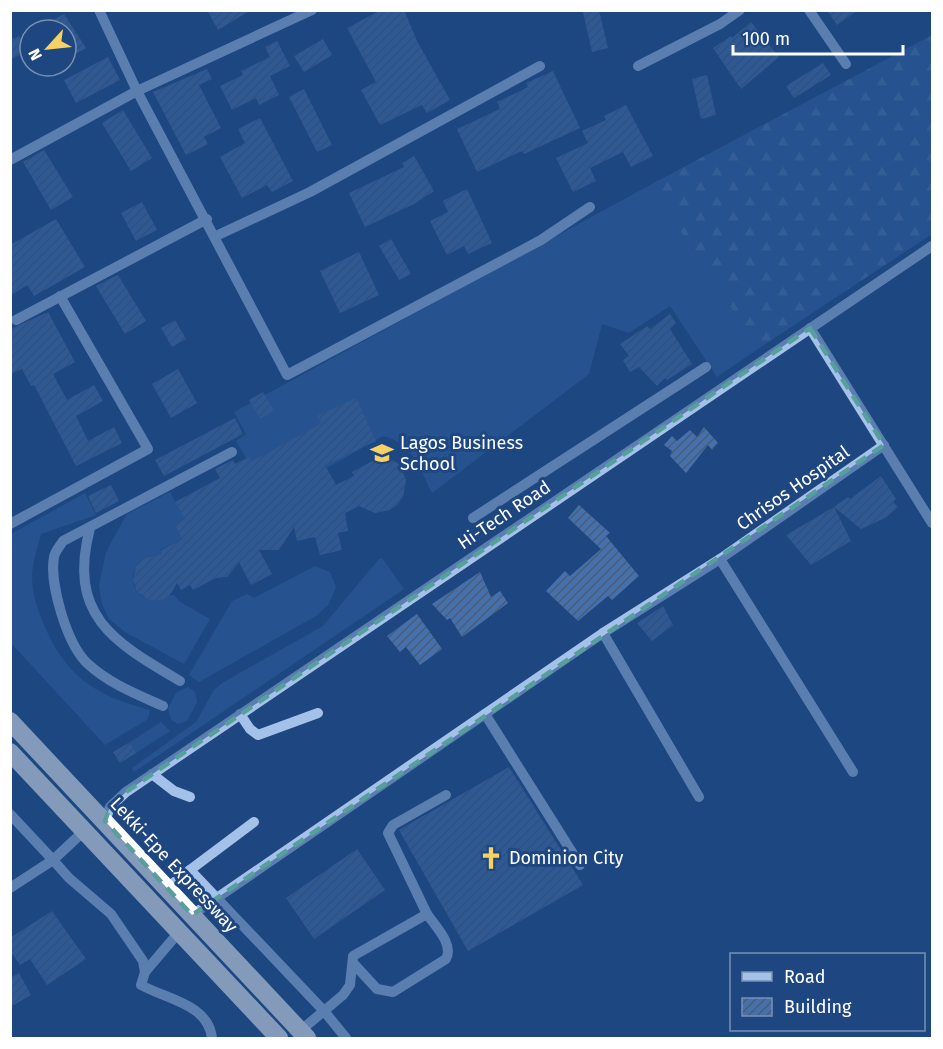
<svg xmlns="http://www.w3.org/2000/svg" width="943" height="1049" font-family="'Fira Sans',sans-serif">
  <defs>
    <pattern id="forest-firs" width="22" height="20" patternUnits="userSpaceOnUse" patternTransform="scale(1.5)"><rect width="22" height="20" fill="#3260a0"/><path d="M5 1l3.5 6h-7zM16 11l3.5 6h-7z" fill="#5178ae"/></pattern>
    <pattern id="building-hatch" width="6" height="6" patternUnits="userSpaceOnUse" patternTransform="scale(1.5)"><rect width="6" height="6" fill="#4670ab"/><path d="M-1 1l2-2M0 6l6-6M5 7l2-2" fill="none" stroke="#495c77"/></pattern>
  </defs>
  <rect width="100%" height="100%" fill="#1e4781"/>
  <!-- grass -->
  <g fill="#3260a0">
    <path d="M650 185 758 349 717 377 670 306 629 333 602 324 589 374 432 493C419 468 413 443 383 436L327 468 307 432 252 461 249 457 246 458 236 441 246 434 234 412Z"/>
    <path d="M170 492 185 519 175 525 182 539 160 550 162 554C156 556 148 556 143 560 128 569 130 593 147 599 158 603 164 594 174 595L180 602 210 619 184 664 125 632 109 619 102 604 99 586 106 552 127 514Z"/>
    <path d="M85 493 96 515 41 534C38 545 35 555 33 566 30 584 35 603 42 620 63 674 94 696 150 710L148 719 105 745 11 643V534Z"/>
    <path d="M382 558 404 589 134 772 132 768 196 722 214 690 222 683 323 626 379 559Z"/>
    <path d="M315 566 330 572 336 587 329 604 316 616 199 682 189 675 232 601 247 594 254 598Z"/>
    <path d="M188 687 195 692 197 702 187 721 178 724 171 720 168 708 176 693Z"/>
    <path d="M161 722 170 731 136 753 130 742Z"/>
  </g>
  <!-- forest -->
  <path fill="url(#forest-firs)" d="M932 35V234L758 349 650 185Z"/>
  <!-- building -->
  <g fill="url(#building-hatch)">
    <path d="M207 10H251L218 30Z"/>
    <path d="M381 10H404L417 41 450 100 427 113 422 105 380 125 361 90 376 82 347 28Z"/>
    <path d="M588 10H599L608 48 592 52 583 12Z"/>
    <path d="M827 10H858L837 25Z"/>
    <path d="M64 14 86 48 66 59V30H35Z"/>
    <path d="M751 22 779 57 741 89 713 48 731 36 732 38Z"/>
    <path d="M19 36 27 51 10 60V40Z"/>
    <path d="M323 39 332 55 304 72 294 56Z"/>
    <path d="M277 41 290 66 270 76 279 95 259 105 256 98 232 110 220 86 243 75 241 71 270 57 265 47Z"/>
    <path d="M108 57 120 80 76 103 64 80Z"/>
    <path d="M823 63 831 75 794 98 786 86Z"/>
    <path d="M207 69 212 79 199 85 221 128 204 137 208 144 186 155 153 92Z"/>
    <path d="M553 71 580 128 524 154 522 151 477 172 457 129 500 109 497 102 528 87 526 83Z"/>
    <path d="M707 75 716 115 701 119 692 79Z"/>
    <path d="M304 89 332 145 317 152 289 97Z"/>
    <path d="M626 105 653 156 631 167 623 152 590 168 596 181 573 192 556 158 588 143 582 131 606 120 604 116Z"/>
    <path d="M123 110 152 158 131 171 102 123Z"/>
    <path d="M260 118 293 181 272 192 267 185 242 198 220 157 245 143 238 129Z"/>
    <path d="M44 150 73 197 51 210 23 162Z"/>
    <path d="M414 156 434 191 414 204 365 227 349 193 404 167 402 163Z"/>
    <path d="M467 189 492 243 468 254 464 246 447 255 430 221 448 212 443 201Z"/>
    <path d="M142 202 157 230 136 241 121 213Z"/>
    <path d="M56 219 85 267 34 296 27 285 10 296V245Z"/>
    <path d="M391 239 411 274 399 280 379 246Z"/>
    <path d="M359 252 379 295 340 313 320 271Z"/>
    <path d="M118 275 146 321 125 334 96 286Z"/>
    <path d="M48 312 75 362 53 374 67 400 94 385 103 401 76 416 88 441 114 427 122 443 76 466 34 385 31 386 22 369 10 374V329Z"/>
    <path d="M670 314 676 323 670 329 692 364 667 380 665 378 657 386 639 367 630 372 623 360 629 356 620 344 647 326 650 329Z"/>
    <path d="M175 320 186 339 172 347 161 328Z"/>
    <path d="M178 369 197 403 171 418 152 384Z"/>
    <path d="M263 392 274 411 260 419 249 400Z"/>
    <path d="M356 398 376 441 325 465 336 485 354 476 352 472 384 455 399 464 406 480 403 497 397 505 390 510 375 513 359 506 345 513 348 531 338 533 342 550 320 555 315 537 297 541 294 527 279 550H259L272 574 251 585 239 562 227 577 216 578 193 590 190 585 181 590 177 583 170 595 162 600H148L137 592 133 580 136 566 145 558 162 554 160 551 182 539 175 525 185 519 175 502 220 478 215 469 233 460 235 464 249 457 252 461 321 424 317 416Z"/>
    <path d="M235 418 243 434 164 476 155 460Z"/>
    <path d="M704 427 718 443 712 450 708 445 686 473 670 456 672 451 664 445 672 436 677 441 690 430 697 437Z"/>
    <path d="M881 476 896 499 893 502 898 507 887 517 861 529 834 507 848 497 850 499Z"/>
    <path d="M111 485 119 501 96 513 88 496Z"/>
    <path d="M579 505 610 533 606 536 639 576 612 600 608 596 578 621 546 591 565 571 570 576 601 549 568 518Z"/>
    <path d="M834 507 851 541 811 565 786 535Z"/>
    <path d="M480 572 491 597 500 591 508 603 462 637 450 618 447 620 432 604Z"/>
    <path d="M663 606 673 625 652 641 637 623Z"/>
    <path d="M417 614 442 649 420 665 406 647 400 652 387 636Z"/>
    <path d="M130 742 136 753 120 763 113 752Z"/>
    <path d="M509 767 583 885 468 951 399 830Z"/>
    <path d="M357 849 385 890 314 939 286 898Z"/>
    <path d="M52 911 86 959 47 985 30 959 20 965 10 951V938Z"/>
    <path d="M19 973 31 995 10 1007V978Z"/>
  </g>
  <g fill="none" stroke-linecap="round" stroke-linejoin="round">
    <!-- minor -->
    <g stroke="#a4c1e9" stroke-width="10">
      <path d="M99 10 137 91 287 375 541 240 590 207"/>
      <path d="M809 10 846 64"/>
      <path d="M638 66 720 24 740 10"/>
      <path d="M10 160 137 91 312 10"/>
      <path d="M216 236 310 192 540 66"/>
      <path d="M16 320 207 219"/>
      <path d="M810 328 932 523"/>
      <path d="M473 518 706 367"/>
      <path d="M10 524 148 449 60 296"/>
      <path d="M90 528C67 616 114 642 180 681"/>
      <path d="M720 559 884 445"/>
      <path d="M603 633 699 797"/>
      <path d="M163 706C136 694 110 684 88 664 67 645 49 583 54 557 55 551 60 546 63 541L232 452"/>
      <path d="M240 714 250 729 258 735 318 713"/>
      <path d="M485 714 580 865"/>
      <path d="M152 774 174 791 190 797"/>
      <path d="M10 814 53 860 84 831"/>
      <path d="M105 821 110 807 126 792 932 246"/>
      <path d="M190 870 254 822"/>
      <path d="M10 888 53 860 69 878 111 914 143 961 145 972 141 985C168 1000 208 1004 212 1038"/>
      <path d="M167 888 190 870 324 1011 346 1038"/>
      <path d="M427 914 388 833 393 825 446 795"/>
      <path d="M192 915 603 633 720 559 853 772"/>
      <path d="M145 972 179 932"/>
      <path d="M300 1031 343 995 350 985 353 956 427 914C435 926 454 944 446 959L393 992 377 989 353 963"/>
    </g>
    <!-- highway -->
    <g stroke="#fff" stroke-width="18">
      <path d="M10 721 307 1038"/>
      <path d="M10 752 279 1038"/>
    </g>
  </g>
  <!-- marked area -->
  <path d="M0 0H943V1049H0ZM810 328 884 445 192 915 105 821 110 807 126 792Z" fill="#1e4781" fill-opacity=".55" fill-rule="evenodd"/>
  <path fill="none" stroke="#579f9a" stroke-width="4.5" stroke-dasharray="12 8" stroke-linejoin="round" d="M810 328 884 445 192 915 105 821 110 807 126 792Z"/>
  <!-- icons -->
  <defs>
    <g id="university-bare" transform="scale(1.8)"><path d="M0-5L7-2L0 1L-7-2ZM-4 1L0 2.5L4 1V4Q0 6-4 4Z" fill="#f8d163" stroke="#1e4781" stroke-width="2.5" paint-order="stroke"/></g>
    <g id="church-bare" transform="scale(1.8)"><path d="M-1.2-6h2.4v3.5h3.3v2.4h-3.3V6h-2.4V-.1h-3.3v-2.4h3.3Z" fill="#f8d163" stroke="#1e4781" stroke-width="2.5" paint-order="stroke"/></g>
  </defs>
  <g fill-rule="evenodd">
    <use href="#university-bare" x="382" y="453"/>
    <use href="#church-bare" x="491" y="858"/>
  </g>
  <g text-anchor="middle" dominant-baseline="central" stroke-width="6" stroke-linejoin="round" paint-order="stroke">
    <!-- poi labels -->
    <g font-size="18" fill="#fff" stroke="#1e4781" text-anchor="start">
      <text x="400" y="443">Lagos Business<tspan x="400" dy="21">School</tspan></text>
      <text x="509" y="858">Dominion City</text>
    </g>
    <!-- street labels -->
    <g font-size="18" fill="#fff" stroke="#1e4781">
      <text transform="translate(793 488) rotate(-35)">Chrisos Hospital</text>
      <text transform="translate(504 515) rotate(-34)">Hi-Tech Road</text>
      <text transform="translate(174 865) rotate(47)">Lekki-Epe Expressway</text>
    </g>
  </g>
  <!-- border -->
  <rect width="943" height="1049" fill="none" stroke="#ffffff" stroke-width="24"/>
  <!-- legend -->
  <rect x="730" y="953" width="195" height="78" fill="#1e4781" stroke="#7891b3" stroke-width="1.5"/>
  <rect x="742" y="972" width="30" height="9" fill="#a4c1e9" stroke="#7891b3" stroke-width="1.5"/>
  <text x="784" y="983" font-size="18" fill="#ffffff">Road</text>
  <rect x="742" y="998" width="30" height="18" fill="url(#building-hatch)" stroke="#7891b3" stroke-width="1.5"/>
  <text x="784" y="1013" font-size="18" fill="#ffffff">Building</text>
  <!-- north arrow -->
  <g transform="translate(48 48) rotate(243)"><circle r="28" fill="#1e4781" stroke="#7891b3" stroke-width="1.5"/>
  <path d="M0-4.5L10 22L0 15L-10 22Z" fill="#f8d163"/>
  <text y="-9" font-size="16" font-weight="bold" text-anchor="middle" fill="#ffffff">N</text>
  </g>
  <!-- scale -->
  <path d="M733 45v9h170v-9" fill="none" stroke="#ffffff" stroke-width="3"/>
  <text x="742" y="45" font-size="18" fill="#ffffff" stroke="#1e4781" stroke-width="4.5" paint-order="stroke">100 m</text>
</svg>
